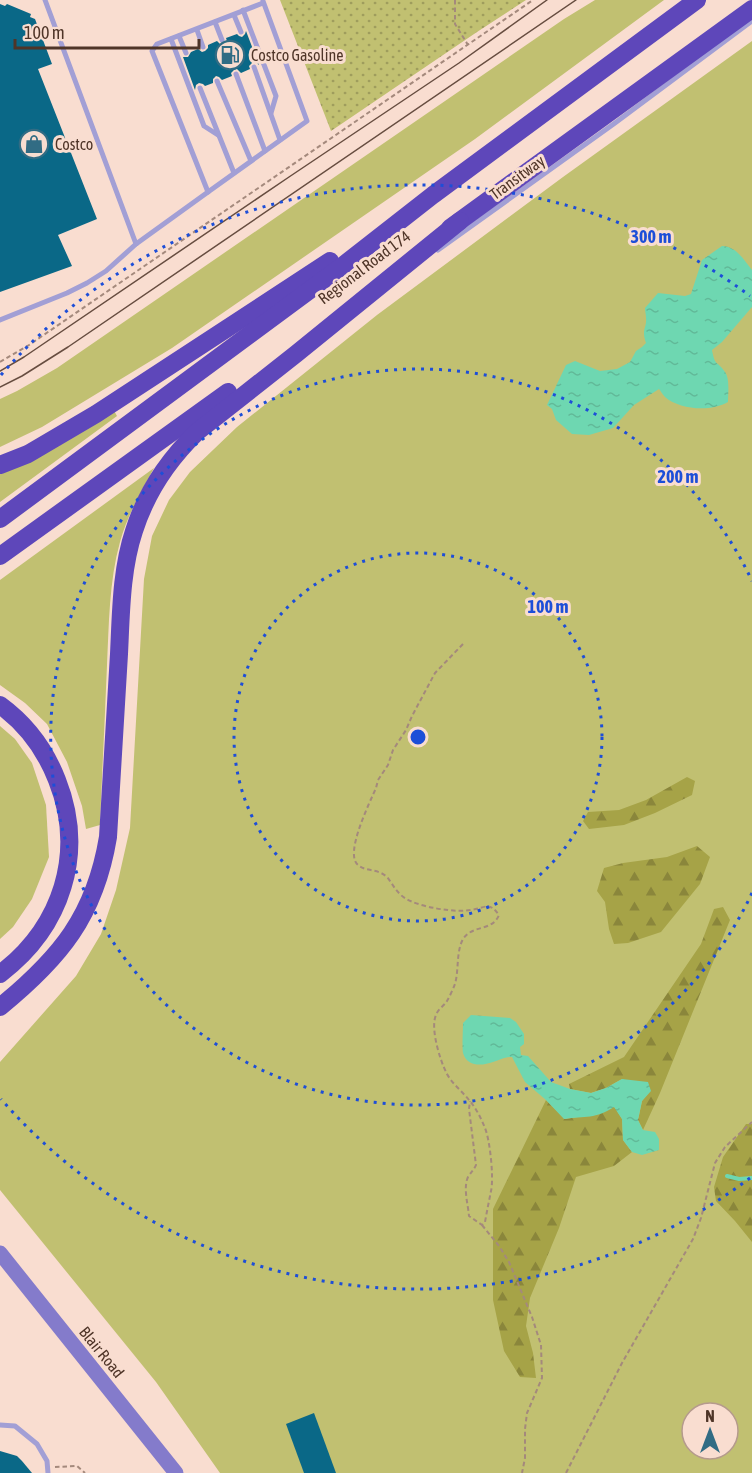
<svg xmlns="http://www.w3.org/2000/svg" width="752" height="1473" font-family="'Asap Condensed',sans-serif">
  <defs>
    <pattern id="forest-firs" width="22" height="20" patternUnits="userSpaceOnUse" patternTransform="scale(1.5)"><rect width="22" height="20" fill="#a6a347"/><path d="M5 1l3.5 6h-7zM16 11l3.5 6h-7z" fill="#8a863b"/></pattern>
    <pattern id="park-dots" width="8" height="8" patternUnits="userSpaceOnUse" patternTransform="scale(1.5)"><rect width="8" height="8" fill="#c1c071"/><path d="M2 2h.1M6 6h.1" fill="none" stroke="#9f9d5d" stroke-width="1.8" stroke-linecap="round"/></pattern>
    <pattern id="water-ripples" width="26" height="14" patternUnits="userSpaceOnUse" patternTransform="scale(1.5)"><rect width="26" height="14" fill="#6ed7b1"/><path d="M2 4q2-2 4 0t4 0M15 11q2-2 4 0t4 0" fill="none" stroke="#61b998"/></pattern>
  </defs>
  <rect width="100%" height="100%" fill="#f9ddd0"/>
  <!-- green -->
  <g fill="#c1c071" fill-rule="evenodd">
    <path d="M595 0H664L475 139 172 348 42 427 0 447V399L17 391 57 368 564 19Z"/>
    <path d="M752 41V1473H220L156 1382 0 1190V1062L76 976 101 934 116 890 130 828 144 579 152 536 169 500 190 472 237 427 377 315 563 177ZM692 1413H728V1449H692Z"/>
    <path d="M113 409 117 416 0 502V474L37 458Z"/>
    <path d="M154 468C141 492 127 516 120 542 109 581 109 625 107 665 105 718 102 772 100 825L86 829 82 806 67 762 47 724 25 703 0 685V580Z"/>
    <path d="M0 726 15 739 32 763 46 805 49 857 32 899 13 927 0 939Z"/>
  </g>
  <!-- forest -->
  <g fill="url(#forest-firs)">
    <path d="M687 777 695 781 692 795 655 813 624 825 589 829 583 821 588 812 619 810 646 800Z"/>
    <path d="M697 846 710 857 700 884 661 932 628 943 614 944 609 929 605 902 597 891 604 868 623 863 667 857Z"/>
    <path d="M723 907 730 920 660 1093 643 1130 638 1120 642 1101 650 1091 622 1079 606 1088 591 1093 570 1089 569 1084 624 1057 701 944 714 909Z"/>
    <path d="M546 1100 565 1119 578 1117 614 1106 622 1119 623 1140 632 1152 614 1166 576 1177 559 1228 530 1298 526 1326 533 1353 536 1378 520 1377 504 1351 493 1300V1209Z"/>
    <path d="M746 1124H752V1242L735 1221 716 1201 714 1187 723 1157Z"/>
  </g>
  <!-- park -->
  <path fill="url(#park-dots)" d="M280 0H526L477 32 331 131Z"/>
  <!-- water -->
  <g fill="url(#water-ripples)">
    <path d="M722 246C736 246 744 260 752 270V307L722 342 712 350C715 367 717 360 725 372 730 379 728 393 728 402 711 412 680 410 665 397 662 394 661 391 659 389L634 405 613 428 589 435 572 434 556 420 552 409 547 405 566 365 575 361 600 371 617 369 630 362 636 351 642 347 646 343C641 329 647 328 646 318 646 315 645 311 645 308L658 293 685 296 691 294 702 260Z"/>
    <path d="M471 1015 510 1018 516 1022 524 1034V1044L520 1047 521 1055 528 1056 551 1082 570 1089 591 1093 606 1088 622 1079 648 1082 651 1091 642 1101 638 1120 643 1130 655 1132 659 1139V1150L642 1155 632 1152 623 1140 622 1119 614 1107C596 1119 585 1116 564 1119L546 1100 525 1082 512 1057C504 1057 500 1060 493 1062 482 1066 467 1067 463 1053 462 1048 463 1030 463 1023Z"/>
  </g>
  <g fill="none" stroke-linecap="round" stroke-linejoin="round">
    <!-- stream -->
    <path stroke="#6ed7b1" stroke-width="4" d="M727 1176 739 1179 752 1178"/>
  </g>
  <!-- building -->
  <g fill="#0a6887">
    <path d="M0 4 5 6 7 4 31 14 30 17 35 19 52 64 38 69 97 219 58 235 72 266 0 292Z"/>
    <path d="M246 31 259 65 255 62 252 63 249 66 250 69 241 73 237 69 234 70 231 73 232 76 222 80 219 77 216 76 213 79V83L205 86 203 84 199 83 196 85 195 90 183 57H188L191 52 198 49 202 52 205 51 208 48V45L217 41 221 45 224 44 227 41 226 38 237 34 239 36 242 37 245 34Z"/>
    <path d="M314 1413 336 1473H304L286 1424Z"/>
    <path d="M0 1451 17 1456 22 1461 32 1473H0Z"/>
  </g>
  <g fill="none" stroke-linecap="round" stroke-linejoin="round">
    <!-- path -->
    <g stroke="#a4897c" stroke-width="2" stroke-dasharray="4.5 3" stroke-linecap="butt">
      <path d="M455 0V24L468 45"/>
      <path d="M0 362 29 345C197 230 365 115 533 0"/>
      <path d="M463 644 435 673 412 716 406 730 393 750 388 765 378 780 376 788C370 802 344 854 358 865 366 872 377 868 387 877 392 883 395 890 401 895 410 904 436 909 448 910 456 911 464 911 471 910 485 908 489 901 499 915 492 932 473 924 463 939 456 952 459 970 455 984 453 989 450 996 447 1001 444 1006 438 1009 436 1015 430 1028 440 1060 446 1072 451 1083 462 1091 469 1100 476 1108 481 1118 485 1128 490 1140 494 1178 491 1191 489 1201 487 1211 485 1222L482 1225 469 1216C468 1204 463 1188 468 1177 471 1172 474 1170 476 1165L469 1109 470 1101"/>
      <path d="M482 1225 499 1246 509 1262 532 1317 541 1345 542 1378 527 1413 525 1429V1458L522 1473"/>
      <path d="M55 1467 77 1466 85 1473"/>
      <path d="M566 1473 622 1363 693 1239 701 1218 715 1163 725 1147 752 1122"/>
    </g>
    <!-- service -->
    <g stroke="#a29fd5" stroke-width="5">
      <path d="M45 0 136 244"/>
      <path d="M243 10 276 96 271 113"/>
      <path d="M234 15 241 32"/>
      <path d="M215 22 222 40"/>
      <path d="M197 30 203 47"/>
      <path d="M179 36 186 53"/>
      <path d="M171 39 204 126 218 135"/>
      <path d="M254 67 280 140"/>
      <path d="M236 74 265 151"/>
      <path d="M217 81 251 161"/>
      <path d="M200 88 234 173"/>
      <path d="M208 192 307 121 263 1"/>
      <path d="M438 250 615 123 752 21"/>
      <path d="M0 320 67 293 87 283 106 271 136 244 208 192 152 51 157 44 263 3"/>
      <path d="M0 1425 15 1426 37 1444 47 1461 48 1473"/>
    </g>
    <!-- secondary -->
    <path stroke="#847bcb" stroke-width="15" d="M0 1253 176 1473"/>
    <!-- motorway -->
    <g stroke="#5e47ba" stroke-width="18">
      <path d="M450 228 752 9"/>
      <path d="M0 465 28 454 96 414 330 261"/>
      <path d="M0 519 341 267 433 195 697 0"/>
      <path d="M0 556 228 392"/>
      <path d="M0 705C26 724 45 749 57 780 86 853 62 927 0 974"/>
      <path d="M0 1007C60 958 95 916 108 837 112 776 115 715 119 654 121 614 121 570 134 531 146 493 168 460 197 432L296 354 460 221"/>
    </g>
    <!-- tram -->
    <g stroke="#674d40" stroke-width="1.5">
      <path d="M0 371 24 357 289 177 459 63 547 0"/>
      <path d="M0 387 22 376 68 347 576 0"/>
    </g>
  </g>
  <!-- distance rings -->
  <g fill="none" stroke="#1d4ed8" stroke-width="3" stroke-dasharray="3 6">
    <circle cx="418" cy="737" r="184"/>
    <path d="M752 893A368 368 0 1 1 752 581"/>
    <path d="M750 1178A552 552 0 0 1 1 1099M1 375A552 552 0 0 1 750 296"/>
  </g>
  <!-- icons -->
  <defs>
    <g id="fuel-ring" transform="scale(1.5)"><circle r="9.5" fill="#f9ddd0" stroke="#316c84" stroke-width="1.5"/><path d="M-5.5-6h7V0h2V4h1.3V-2.5L3-4.5l.8-.8L6-3V5H2.5V1h-1V6h-7ZM-4.2-4.7v3.2H.2V-4.7Z" fill="#316c84"/></g>
    <g id="shop-ring" transform="scale(1.5)"><circle r="9.5" fill="#f9ddd0" stroke="#316c84" stroke-width="1.5"/><path d="M-5-2.5h2.3a2.7 3.5 0 0 1 5.4 0H5L5.5 6h-11ZM-1.5-2.5h3a1.5 2.3 0 0 0-3 0Z" fill="#316c84"/></g>
  </defs>
  <g fill-rule="evenodd">
    <use href="#fuel-ring" x="230" y="55"/>
    <use href="#shop-ring" x="34" y="144"/>
  </g>
  <g text-anchor="middle" dominant-baseline="central" stroke-width="6" stroke-linejoin="round" paint-order="stroke">
    <!-- poi labels -->
    <g font-size="16" fill="#4f3528" stroke="#f9ddd0" text-anchor="start">
      <text x="251" y="55">Costco Gasoline</text>
      <text x="55" y="144">Costco</text>
    </g>
    <!-- street labels -->
    <g font-size="16" fill="#4f3528" stroke="#f9ddd0">
      <text transform="translate(517 177) rotate(-36)">Transitway</text>
      <text transform="translate(364 267) rotate(-37)">Regional Road 174</text>
      <text transform="translate(102 1352) rotate(51)">Blair Road</text>
    </g>
  </g>
  <circle cx="418" cy="737" r="9" fill="#1d4ed8" stroke="#f9ddd0" stroke-width="3"/>
  <g font-size="18" text-anchor="middle" font-weight="bold" fill="#1d4ed8" stroke="#f9ddd0" stroke-width="6" stroke-linejoin="round" paint-order="stroke">
    <text x="651" y="243">300 m</text>
    <text x="678" y="483">200 m</text>
    <text x="548" y="613">100 m</text>
  </g>
  <!-- north arrow -->
  <g transform="translate(710 1431)"><circle r="28" fill="#f9ddd0" stroke="#b59a8d" stroke-width="1.5"/>
  <path d="M0-4.5L10 22L0 15L-10 22Z" fill="#316c84"/>
  <text y="-9" font-size="16" font-weight="bold" text-anchor="middle" fill="#4f3528">N</text>
  </g>
  <!-- scale -->
  <path d="M15 39v9h184v-9" fill="none" stroke="#4f3528" stroke-width="3"/>
  <text x="24" y="39" font-size="18" fill="#4f3528" stroke="#f9ddd0" stroke-width="4.5" paint-order="stroke">100 m</text>
</svg>
